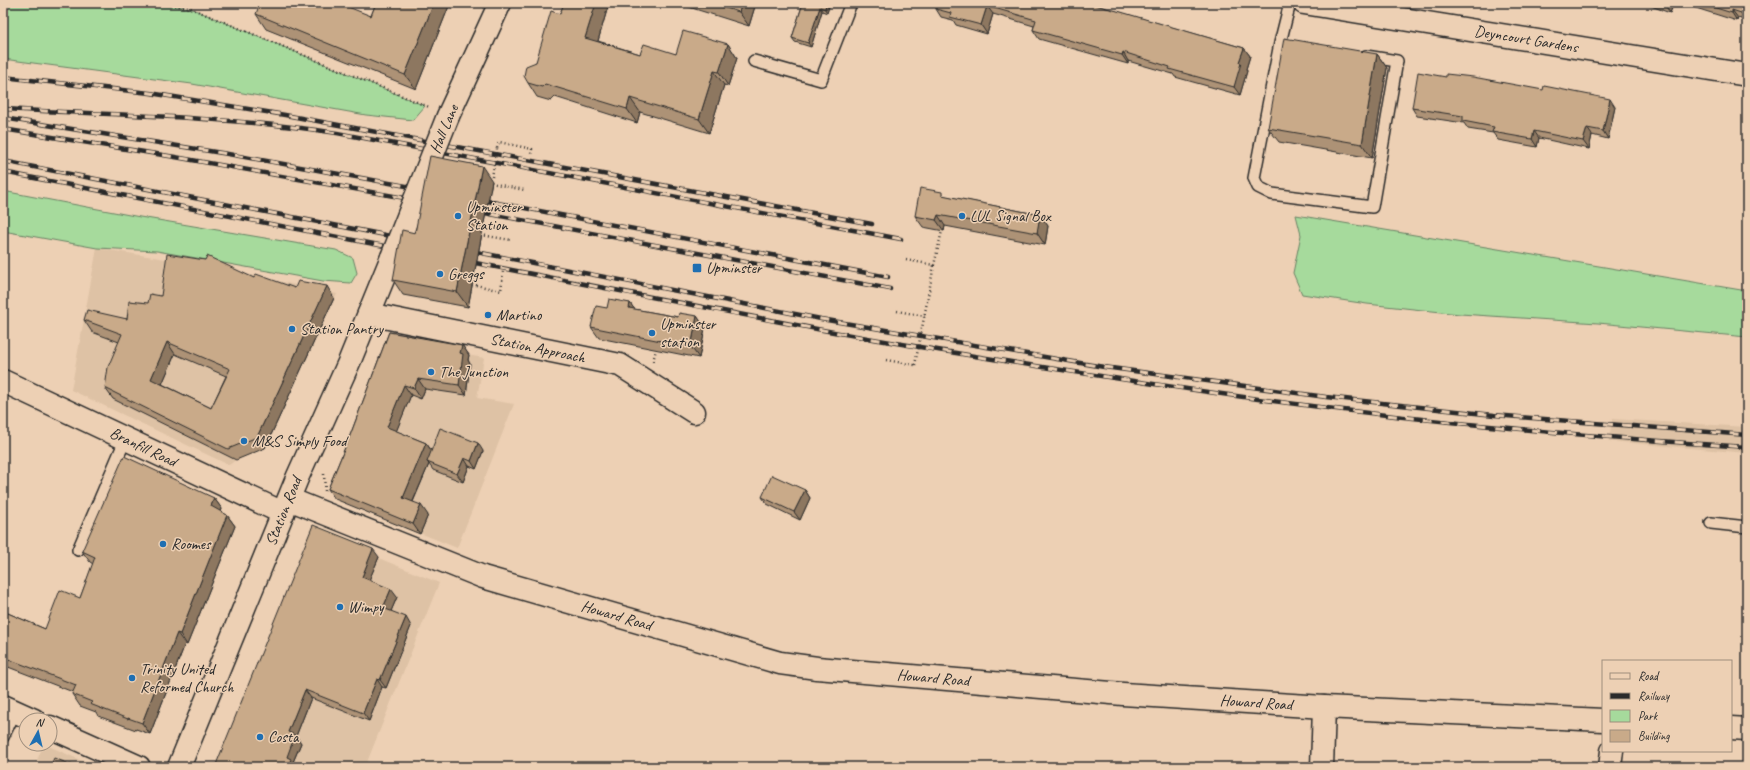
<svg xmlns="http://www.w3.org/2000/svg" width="1750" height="770" font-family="Caveat,sans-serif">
  <rect width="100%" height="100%" fill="#edd0b4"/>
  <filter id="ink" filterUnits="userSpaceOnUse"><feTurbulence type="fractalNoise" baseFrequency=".025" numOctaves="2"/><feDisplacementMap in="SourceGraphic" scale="8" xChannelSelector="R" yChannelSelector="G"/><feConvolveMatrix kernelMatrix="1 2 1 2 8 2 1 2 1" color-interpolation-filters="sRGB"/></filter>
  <g filter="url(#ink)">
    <!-- built -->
    <g fill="#dec2a5">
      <path d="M97 248 215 267 337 294 265 448 236 460 229 465 71 390Z"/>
      <path d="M396 342 484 358 477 398 514 404 457 548 338 500 337 494Z"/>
      <path d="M1612 419 1747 427V453L1609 441Z"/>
      <path d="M318 533 439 583 365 767H224Z"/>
      <path d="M44 744 96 767H34Z"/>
    </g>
    <!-- green -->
    <g fill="#a6da9c" stroke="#688264">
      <path d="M3 3H155L190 8 425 106 413 120 366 115 192 84 3 59Z"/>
      <path d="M3 191 140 217 336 250 353 258 357 273 351 283 323 281 157 251 97 248 3 231Z"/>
      <path d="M1296 215 1747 291V337L1598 323 1460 314 1367 304 1302 294 1293 273 1301 235Z"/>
    </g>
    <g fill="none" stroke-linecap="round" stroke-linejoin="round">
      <!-- service casing -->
      <g stroke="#2b2b2b" stroke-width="14">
        <g id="service">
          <path d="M1290 3 1280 43 1254 178 1258 187 1272 194 1372 207 1397 61 1366 56"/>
          <path d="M754 61 821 80 851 3"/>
          <path d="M1711 523 1747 527"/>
          <path d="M78 550 126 438"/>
          <path d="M3 737 15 712"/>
        </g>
      </g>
      <!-- minor casing -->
      <g stroke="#2b2b2b" stroke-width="25">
        <g id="minor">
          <path id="s1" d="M1304 3 1747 75"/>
          <path id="s2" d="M369 314 620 365 694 412"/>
          <path id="s3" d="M3 381 283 513"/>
          <path id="s4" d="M289 499 483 577 780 663 817 668 1123 694 1324 707 1603 720"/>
          <path d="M3 706 34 720"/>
          <path d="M50 727 139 767"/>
          <path d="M1731 728 1747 729"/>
          <path d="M1322 767 1324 707"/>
          <path d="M1610 767 1612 751"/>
        </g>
      </g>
      <!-- tertiary casing -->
      <g stroke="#2b2b2b" stroke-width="25">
        <g id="tertiary">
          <path d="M448 116 500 3"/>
          <path id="s5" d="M179 767 298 476 350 360 392 257"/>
        </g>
      </g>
      <!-- path -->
      <g stroke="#2b2b2b" stroke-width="2.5" stroke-dasharray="1 3" stroke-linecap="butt">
        <path d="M155 3 190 8 429 107"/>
        <path d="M497 148 499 142 532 149 531 154"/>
        <path d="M491 183 524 190"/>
        <path d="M481 235 511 240"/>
        <path d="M906 260 934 265 942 231"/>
        <path d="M472 284 501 291 503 272"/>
        <path d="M897 311 925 316"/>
        <path d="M886 360 915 365"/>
        <path d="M653 361 656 350"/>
        <path d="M324 474 325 491"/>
      </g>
      <!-- service -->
      <use href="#service" stroke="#edd0b4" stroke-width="11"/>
      <!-- minor -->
      <use href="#minor" stroke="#edd0b4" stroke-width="22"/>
      <!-- tertiary -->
      <use href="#tertiary" stroke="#edd0b4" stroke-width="22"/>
      <!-- rail casing -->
      <g stroke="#2b2b2b" stroke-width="4.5">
        <g id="rail">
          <path d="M3 77 150 93 285 115 872 224"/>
          <path d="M3 109C114 115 226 116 337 133L901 239"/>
          <path d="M3 118 228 154 434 191"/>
          <path d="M3 129 175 157 433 203"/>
          <path d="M3 161 411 240"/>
          <path d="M3 172 410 251"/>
          <path d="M477 199 888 277"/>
          <path d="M474 211 890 289"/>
          <path d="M466 250 821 319 1104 367 1326 397 1494 415 1747 435"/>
          <path d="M465 261C583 284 700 307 817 329 954 354 1091 375 1229 395 1401 419 1574 436 1747 447"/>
        </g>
      </g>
      <!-- rail -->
      <use href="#rail" stroke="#edd0b4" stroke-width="3" stroke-dasharray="9" stroke-linecap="butt"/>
      <!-- tertiary-bridge casing -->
      <g stroke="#2b2b2b" stroke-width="25" stroke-linecap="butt">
        <path id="tertiary-bridge" d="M392 257 448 116"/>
      </g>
      <!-- path-bridge -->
      <g stroke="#2b2b2b" stroke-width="2.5" stroke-dasharray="1 3" stroke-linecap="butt">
        <path d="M492 177 497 148"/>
        <path d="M915 365 934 265"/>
      </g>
      <!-- tertiary-bridge -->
      <use href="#tertiary-bridge" stroke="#edd0b4" stroke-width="22"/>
    </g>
    <!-- wall -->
    <g fill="#ad9276" stroke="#2b2b2b" fill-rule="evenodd">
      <path d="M376 3H455L453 8 449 6 416 89 266 29 256 14 371 16Z"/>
      <path d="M564 3H609L598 41 640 54H676L728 44 737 58 728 86 724 85 709 133 640 112 637 123 555 97 551 101 537 97 528 83 536 62 560 14Z"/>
      <path d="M676 3H756L749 26Z"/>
      <path d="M803 3H830L827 13 822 11 811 47 795 42 792 38Z"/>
      <path d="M935 3H1088L1244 48 1250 56 1246 69 1247 71 1240 95 1175 77 1173 74 1128 61V64L1039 39 1033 30 1034 26 993 14 987 34 956 25 953 20 941 17 936 9 937 3Z"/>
      <path d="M1643 3H1674L1670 13Z"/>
      <path d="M1680 3H1747V21L1738 18 1737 21Z"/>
      <path d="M1377 54 1387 68 1372 158 1279 142 1268 128Z"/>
      <path d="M1615 107 1608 139 1592 135 1589 149 1539 138 1537 147 1498 140 1493 133 1468 129 1464 123 1417 116 1412 108Z"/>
      <path d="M492 181 468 307 403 295 393 280 415 233Z"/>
      <path d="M945 196 1040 215 1048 226 1045 245 945 226 944 231 923 227 915 216Z"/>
      <path d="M254 278 334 298 265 448 236 460 113 399 105 388 119 342 92 332 84 320 127 319 148 303 161 296ZM175 354 226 376 211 408 162 384Z"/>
      <path d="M630 303 634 309 678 317 697 316 705 328 699 358 599 338 591 327 607 308Z"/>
      <path d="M389 332 462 345 469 355 468 360 470 364 466 395 425 389 421 399 411 395 396 431 426 443 432 451H483L476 469 469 466 463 482 433 470 429 464 413 502 428 515 420 534 335 499 328 489 351 433Z"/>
      <path d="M805 490 810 498 800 520 767 504 762 497Z"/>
      <path d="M214 498 222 509 221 512 227 515 235 526 187 645 185 644 150 734 136 729V730L98 716 96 712 80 706 72 694 73 692 3 665V611L45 629 80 598 93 564 90 562 82 551Z"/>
      <path d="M379 557 369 580 397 597 391 611 411 626 386 688 382 687 369 721 311 698 296 736 301 743 293 762 297 767H215Z"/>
    </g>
    <!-- shaded-wall -->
    <g fill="#8d7760" stroke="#2b2b2b">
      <path d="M434 3H447L449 6 416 89 405 75Z"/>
      <path d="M450 3H455L453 8Z"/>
      <path d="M596 3H609L595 51 585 38Z"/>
      <path d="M742 3H756L749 26 739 12Z"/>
      <path d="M826 3H830L827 13 825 9Z"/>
      <path d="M1666 3H1674L1670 13 1665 5Z"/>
      <path d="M987 6 993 14 987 34 981 25Z"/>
      <path d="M820 7 822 11 811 47 808 43Z"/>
      <path d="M1732 10 1738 18 1737 21 1732 13Z"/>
      <path d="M728 44 737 58 728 86 719 72Z"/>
      <path d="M1244 48 1250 56 1246 69 1247 71 1240 95 1234 87 1239 62Z"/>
      <path d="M1123 52 1128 61V64L1122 55Z"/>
      <path d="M1377 54 1387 68 1372 158 1362 144Z"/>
      <path d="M714 71 724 85 709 133 699 119Z"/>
      <path d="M630 98 640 112 637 123 627 109Z"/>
      <path d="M1610 99 1615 107 1608 139 1603 131Z"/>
      <path d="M1587 128 1592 135 1589 149 1583 141Z"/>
      <path d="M1534 131 1539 138 1537 147 1532 139Z"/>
      <path d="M482 166 492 181 468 307 457 292Z"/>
      <path d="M938 215 945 226 944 231 936 220Z"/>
      <path d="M1040 215 1048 226 1045 245 1037 233Z"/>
      <path d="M327 286 334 298 265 448 257 437Z"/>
      <path d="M630 303 638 314 629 308Z"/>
      <path d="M697 316 705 328 699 358 691 347Z"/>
      <path d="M167 342 175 354 159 391 151 379Z"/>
      <path d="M462 345 469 355 468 360 470 364 466 395 459 385 460 353Z"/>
      <path d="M418 379 425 389 421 399 414 388Z"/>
      <path d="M404 385 411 395 394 437 387 427Z"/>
      <path d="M426 443 433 453 427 462 429 464 410 508 403 498Z"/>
      <path d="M478 443 483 451 476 469 471 461Z"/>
      <path d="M464 458 469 466 463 482 457 474Z"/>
      <path d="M805 490 810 498 800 520 794 512Z"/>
      <path d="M214 498 222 509 218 518 211 506Z"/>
      <path d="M421 505 428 515 420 534 413 524Z"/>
      <path d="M227 515 235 526 187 645 180 634Z"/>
      <path d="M373 549 379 557 367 585 362 577Z"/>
      <path d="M391 589 397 597 389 616 383 608Z"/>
      <path d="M406 617 411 626 386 688 380 680Z"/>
      <path d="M177 633 185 644 150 734 142 723Z"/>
      <path d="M377 679 382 687 369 721 363 713Z"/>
      <path d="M305 690 311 698 296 736 301 743 293 762 297 767H288L287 757 288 732Z"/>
    </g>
    <!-- building -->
    <g fill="#c9aa89" stroke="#2b2b2b" fill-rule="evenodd">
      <path d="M260 3H338L371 16 376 3H434L405 75 256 14Z"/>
      <path d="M564 3H596L585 38 640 54 644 44 676 54 683 31 728 44 719 72 714 71 699 119 630 98 627 109 545 84 542 87 528 83 524 76 526 66 536 62 551 11 560 14Z"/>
      <path d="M709 3H742L739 12Z"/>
      <path d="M803 3H826L825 9 820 7 808 43 792 38Z"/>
      <path d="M937 3H1088L1121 12 1244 48 1239 62 1241 63 1234 87 1169 69 1170 67 1123 52 1122 55 1033 30 1036 20 987 6 981 25 950 17 951 13 936 9Z"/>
      <path d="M1660 3H1666L1665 5Z"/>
      <path d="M1700 3H1747V15L1732 10V13Z"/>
      <path d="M1284 38 1377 54 1362 144 1268 128Z"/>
      <path d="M1418 72 1446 77V74L1473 77 1543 90 1544 86 1610 99 1603 131 1587 128 1583 141 1534 131 1532 139 1492 132 1494 127 1463 121V116L1412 108Z"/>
      <path d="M430 156 482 166 457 292 393 280 402 230 415 233Z"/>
      <path d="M920 188 942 192V195L1040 215 1037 233 938 215 936 220 915 216Z"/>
      <path d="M167 254 205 260 207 256 254 278 256 274 295 288 298 281 327 286 257 437 228 449 105 388 108 367 122 334 84 320 87 310 127 319 129 301 148 303 150 294 161 296ZM167 342 230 369 211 408 151 379Z"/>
      <path d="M609 299 630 303 629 308 678 317 679 313 697 316 691 347 591 327 596 306 607 308Z"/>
      <path d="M389 332 462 345 460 353 463 354 459 385 418 379 414 388 404 385 387 427 426 443 403 498 421 505 413 524 328 489 351 433Z"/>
      <path d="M440 428 478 443 471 461 464 458 457 474 427 462Z"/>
      <path d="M124 456 214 498 211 506 227 515 180 634 177 633 142 723 128 718V719L90 704 92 702 72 694 76 685 3 657V611L45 629 60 590 80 598 95 557 82 551Z"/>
      <path d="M772 475 805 490 794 512 762 497Z"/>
      <path d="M313 525 373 549 362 577 391 589 383 608 406 617 380 680 377 679 363 713 305 690 288 732 295 735 287 757 291 759 288 767H215Z"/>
      <path d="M54 758 77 767H50Z"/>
    </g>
  </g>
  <!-- markers -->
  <g fill="#1f6fb2" stroke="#edd0b4" stroke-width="1.5">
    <circle cx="458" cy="216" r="4"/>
    <circle cx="962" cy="216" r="4"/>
    <rect x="692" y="263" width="10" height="10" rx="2"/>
    <circle cx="440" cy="274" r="4"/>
    <circle cx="488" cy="315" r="4"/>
    <circle cx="292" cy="329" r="4"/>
    <circle cx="652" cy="333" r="4"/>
    <circle cx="431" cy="372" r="4"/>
    <circle cx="244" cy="441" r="4"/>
    <circle cx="163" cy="544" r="4"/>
    <circle cx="340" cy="607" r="4"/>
    <circle cx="132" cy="678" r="4"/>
    <circle cx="260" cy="737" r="4"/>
  </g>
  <g text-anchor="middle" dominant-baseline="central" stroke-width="3" stroke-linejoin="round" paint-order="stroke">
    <!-- street labels -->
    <g font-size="16" fill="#2b2b2b" stroke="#edd0b4">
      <text stroke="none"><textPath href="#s1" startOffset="225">Deyncourt Gardens</textPath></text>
      <text transform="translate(444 129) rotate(-67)">Hall Lane</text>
      <text stroke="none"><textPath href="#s2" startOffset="172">Station Approach</textPath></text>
      <text stroke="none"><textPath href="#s3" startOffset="155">Branfill Road</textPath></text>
      <text stroke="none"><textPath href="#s5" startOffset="276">Station Road</textPath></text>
      <text stroke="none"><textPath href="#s4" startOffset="348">Howard Road</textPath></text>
      <text stroke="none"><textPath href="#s4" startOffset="672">Howard Road</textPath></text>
      <text stroke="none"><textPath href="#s4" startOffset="996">Howard Road</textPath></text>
    </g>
    <!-- poi labels -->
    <g font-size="16" fill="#2b2b2b" stroke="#edd0b4" text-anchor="start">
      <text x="466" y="207">Upminster<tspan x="466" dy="18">Station</tspan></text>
      <text x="970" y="216">LUL Signal Box</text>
      <text x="706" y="268">Upminster</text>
      <text x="448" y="274">Greggs</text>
      <text x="496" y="315">Martino</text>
      <text x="660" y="324">Upminster<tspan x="660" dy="18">station</tspan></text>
      <text x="300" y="329">Station Pantry</text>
      <text x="439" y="372">The Junction</text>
      <text x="252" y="441">M&amp;S Simply Food</text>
      <text x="171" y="544">Roomes</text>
      <text x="348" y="607">Wimpy</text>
      <text x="140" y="669">Trinity United<tspan x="140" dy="18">Reformed Church</tspan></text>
      <text x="268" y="737">Costa</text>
    </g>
  </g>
  <!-- margin -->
  <rect width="1750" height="770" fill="none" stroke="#edd0b4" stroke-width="16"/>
  <rect x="8" y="8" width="1734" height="754" fill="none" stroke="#2b2b2b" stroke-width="1.5" filter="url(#ink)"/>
  <!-- legend -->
  <rect x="1602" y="660" width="130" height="92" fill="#edd0b4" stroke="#9f8e7d"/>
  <rect x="1610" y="673" width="20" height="6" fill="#edd0b4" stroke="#9f8e7d"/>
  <text x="1638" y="680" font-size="12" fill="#2b2b2b">Road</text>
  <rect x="1610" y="693" width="20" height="6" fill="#2b2b2b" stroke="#9f8e7d"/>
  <text x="1638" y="700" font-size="12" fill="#2b2b2b">Railway</text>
  <rect x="1610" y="710" width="20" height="12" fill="#a6da9c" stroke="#9f8e7d"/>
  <text x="1638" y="720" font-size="12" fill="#2b2b2b">Park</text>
  <rect x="1610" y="730" width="20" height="12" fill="#c9aa89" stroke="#9f8e7d"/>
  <text x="1638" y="740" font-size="12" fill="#2b2b2b">Building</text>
  <!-- north arrow -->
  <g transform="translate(38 732) rotate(8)"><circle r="19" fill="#edd0b4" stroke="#9f8e7d"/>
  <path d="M0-3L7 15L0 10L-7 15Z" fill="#1f6fb2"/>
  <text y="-6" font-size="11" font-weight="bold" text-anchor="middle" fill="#2b2b2b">N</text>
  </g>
</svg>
